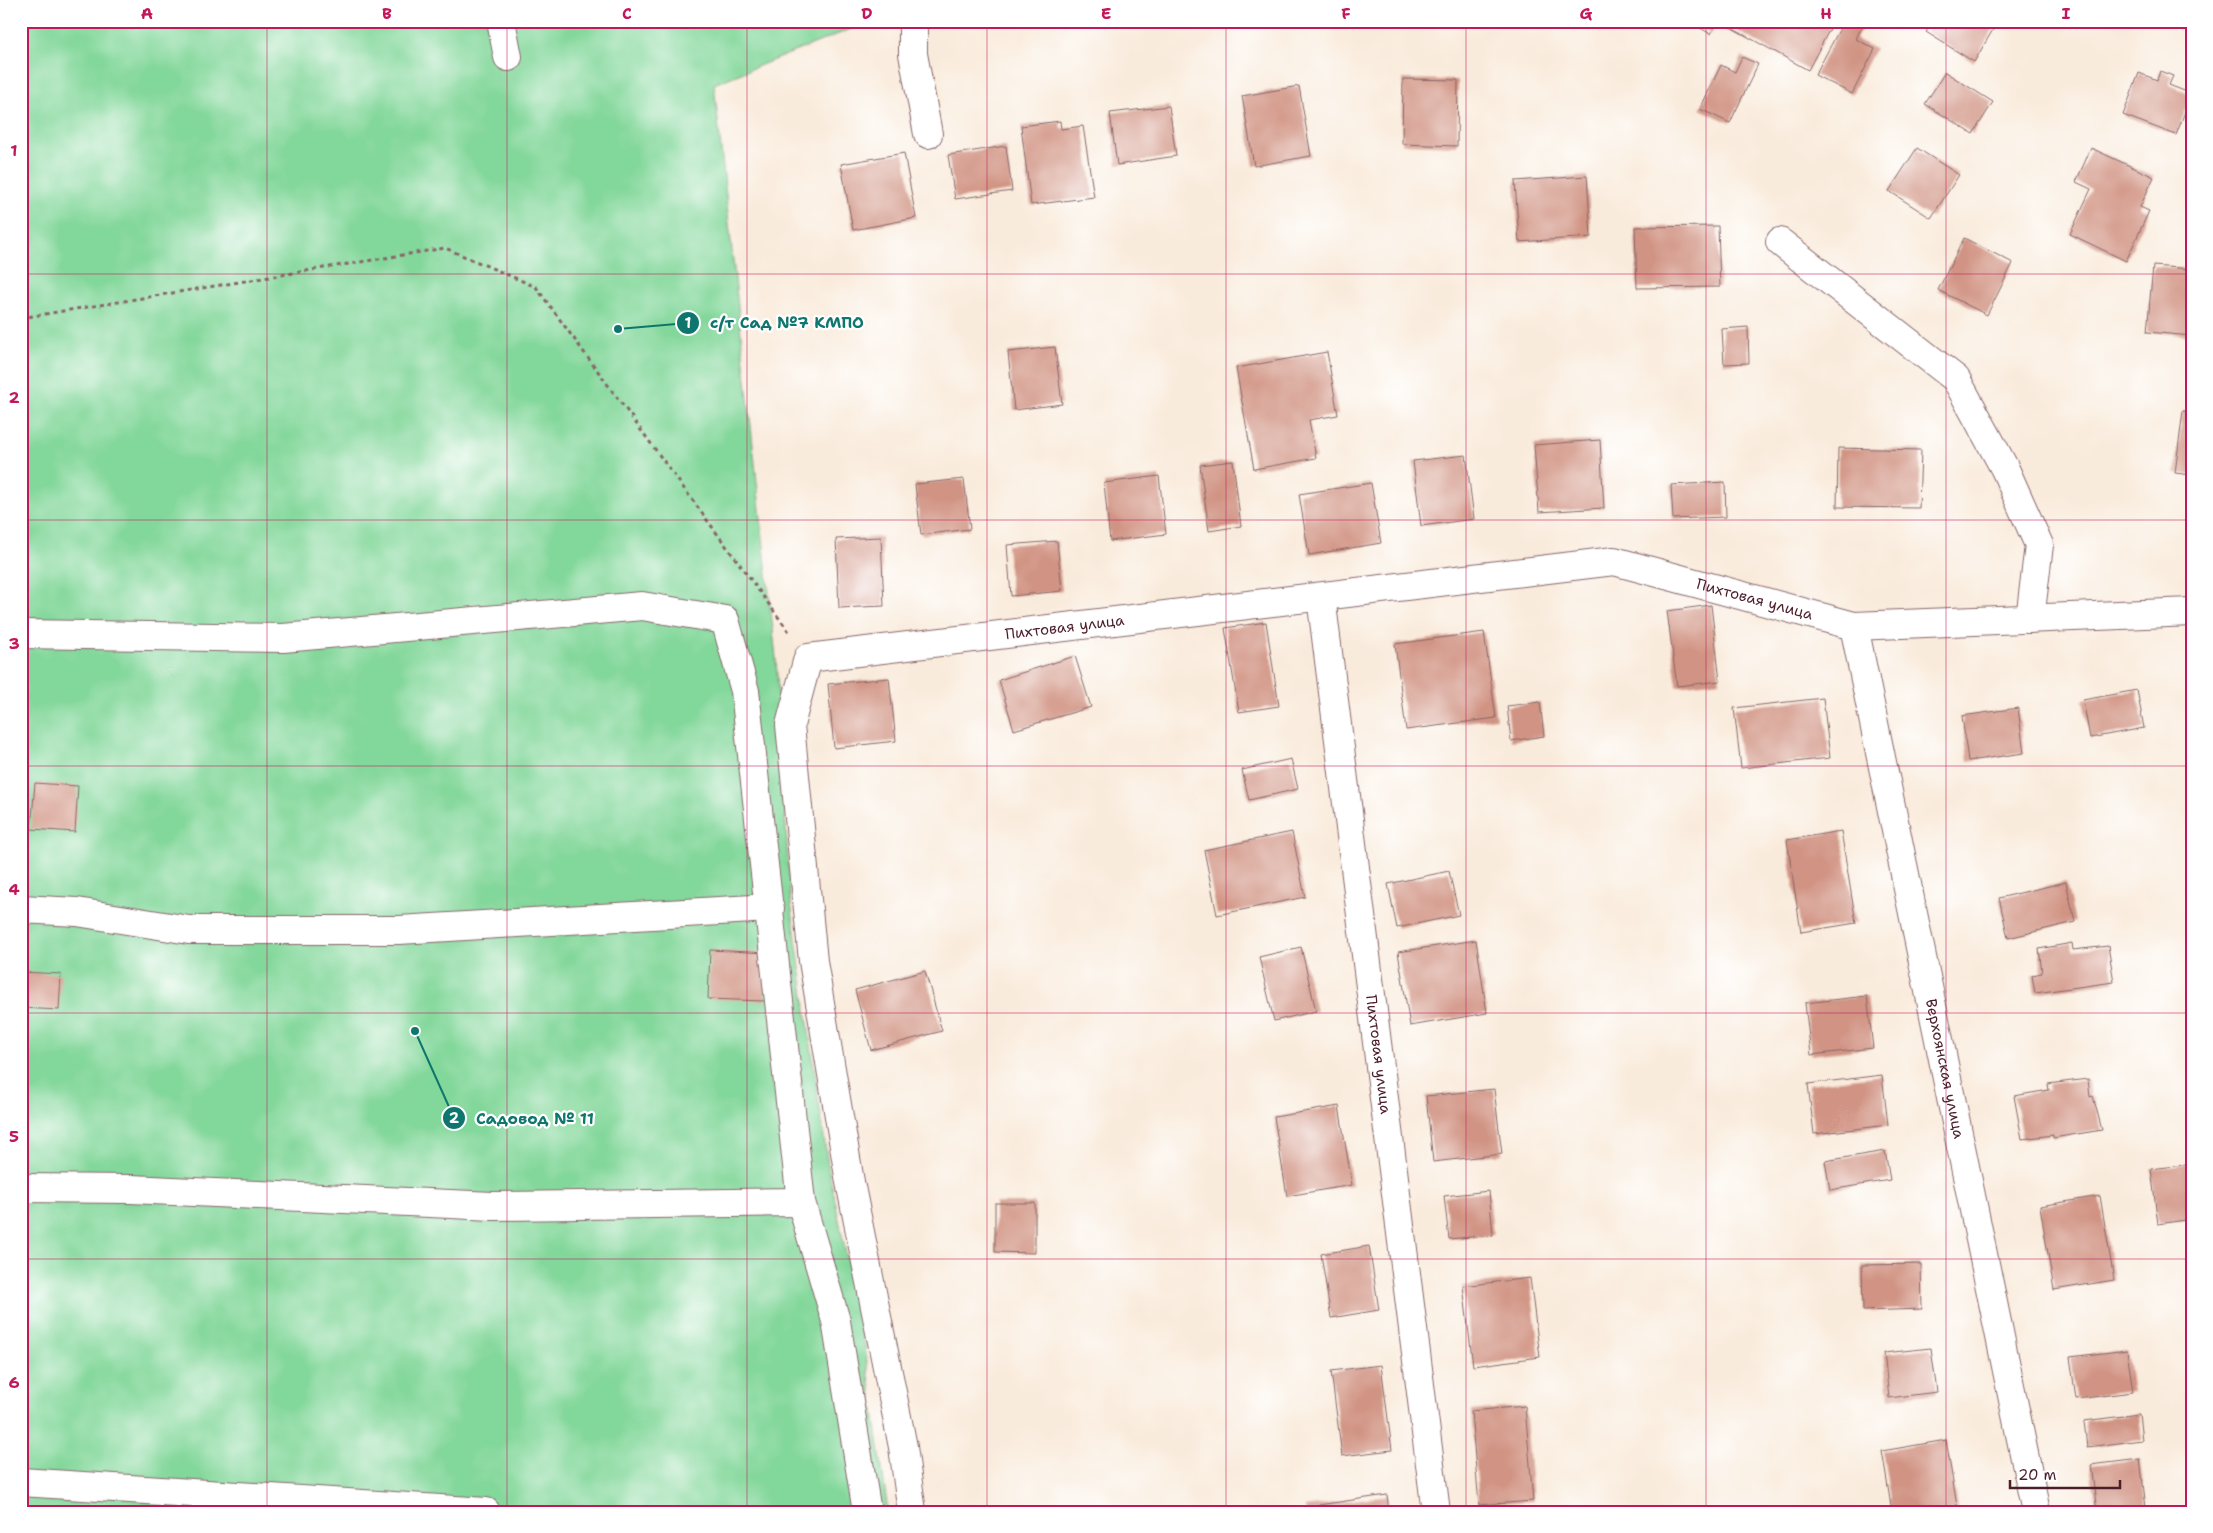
<svg xmlns="http://www.w3.org/2000/svg" width="2213" height="1533" font-family="'Shantell Sans',sans-serif">
<style>
.green{fill:#82d79a;stroke:#667b62}
.building{fill:#d19484}
.lines{fill:none;stroke-linecap:round;stroke-linejoin:round}
.minor-casing{stroke:#876669;stroke-width:30}
.path{stroke:#876669;stroke-width:3;stroke-dasharray:4 4;stroke-linecap:butt}
.minor{stroke:#fff;stroke-width:28}
.grid{fill:none;stroke:#c2185b;stroke-width:1;stroke-opacity:0.55}
.labels{text-anchor:middle;dominant-baseline:central;stroke-width:4.5;stroke-linejoin:round;paint-order:stroke}
.street-label{font-size:15px;fill:#4a1f2b;stroke:#fff}
.leader{fill:none;stroke:#0f766e;stroke-width:2}
.callout-dot{fill:#0f766e;stroke:#fff;stroke-width:2}
.mark-label{font-size:15px;text-anchor:middle;font-weight:bold;fill:#fff}
.callout-label{font-size:16px;text-anchor:middle;font-weight:bold;fill:#0f766e;stroke:#fff;stroke-width:4.5;stroke-linejoin:round;paint-order:stroke}
.neatline{fill:none;stroke:#c2185b;stroke-width:2}
.grid-label{font-size:16px;text-anchor:middle;font-weight:bold;fill:#c2185b}
</style>
<rect width="100%" height="100%" fill="#fff"/>
<filter id="ink" filterUnits="userSpaceOnUse"><feTurbulence type="fractalNoise" baseFrequency=".02" numOctaves="2"/><feDisplacementMap in="SourceGraphic" scale="10" xChannelSelector="R" yChannelSelector="G"/><feConvolveMatrix kernelMatrix="1 2 1 2 8 2 1 2 1" color-interpolation-filters="sRGB"/></filter>
<filter id="wash" filterUnits="userSpaceOnUse"><feTurbulence type="fractalNoise" baseFrequency=".0096" numOctaves="4" result="noise"/><feDisplacementMap in="SourceGraphic" scale="20" xChannelSelector="R" yChannelSelector="G"/><feGaussianBlur stdDeviation="1.12" result="paint"/><feColorMatrix in="noise" values="0 0 0 0 0 0 0 0 0 0 0 0 0 0 0 0 0 1.4 0 .05"/><feComposite in="paint" operator="in"/></filter>
<g filter="url(#wash)">
<rect width="100%" height="100%" fill="#f9ebdb"/>
<polygon class="green" points="21,21 871,21 714,84 776,658 790,896 828,1166 865,1347 888,1512 21,1512"/>
<g id="blocks">
<g class="building">
<polygon points="1695,21 1718,21 1711,34 1693,24"/>
<polygon points="1719,21 1834,21 1808,70"/>
<polygon points="1844,21 1856,21 1863,25 1856,39 1875,49 1852,94 1815,75"/>
<polygon points="1933,21 1998,21 1974,62 1926,32"/>
<polygon points="1742,57 1758,64 1730,123 1700,109 1721,65 1735,72"/>
<polygon points="2160,71 2173,76 2169,85 2192,94 2176,135 2123,115 2139,73 2157,80"/>
<polygon points="1945,72 1993,102 1973,134 1925,104"/>
<polygon points="1403,79 1458,80 1457,146 1402,144"/>
<polygon points="1299,86 1311,156 1254,166 1242,96"/>
<polygon points="1169,106 1176,156 1117,165 1110,113"/>
<polygon points="1060,121 1061,129 1083,126 1094,197 1031,205 1021,126"/>
<polygon points="1006,146 1012,191 955,199 948,155"/>
<polygon points="1917,148 1959,175 1931,218 1889,191"/>
<polygon points="2091,148 2154,177 2140,207 2149,211 2126,261 2070,234 2091,189 2076,182"/>
<polygon points="904,153 916,218 853,230 841,164"/>
<polygon points="1587,176 1591,237 1519,242 1515,181"/>
<polygon points="1718,226 1720,287 1637,288 1635,227"/>
<polygon points="1964,238 2013,263 1987,315 1938,290"/>
<polygon points="2153,266 2192,269 2192,336 2147,332"/>
<polygon points="1748,327 1749,363 1724,364 1722,329"/>
<polygon points="1055,347 1062,404 1014,410 1008,352"/>
<polygon points="1327,352 1338,415 1309,420 1316,458 1254,469 1236,368"/>
<polygon points="2183,411 2192,412 2192,475 2175,473"/>
<polygon points="1600,440 1604,508 1539,512 1534,445"/>
<polygon points="1838,448 1921,450 1919,508 1837,507"/>
<polygon points="1466,455 1474,519 1421,526 1413,461"/>
<polygon points="1233,461 1241,526 1209,531 1200,465"/>
<polygon points="1159,476 1166,534 1110,541 1104,483"/>
<polygon points="964,479 970,529 921,535 915,484"/>
<polygon points="1725,482 1726,517 1673,519 1671,485"/>
<polygon points="1371,483 1381,543 1309,555 1299,494"/>
<polygon points="881,537 884,606 839,608 836,539"/>
<polygon points="1057,541 1062,591 1011,596 1007,545"/>
<polygon points="1711,605 1720,681 1677,686 1667,611"/>
<polygon points="1266,622 1279,706 1239,712 1225,628"/>
<polygon points="1484,632 1496,718 1406,730 1395,644"/>
<polygon points="1075,656 1091,707 1014,730 999,680"/>
<polygon points="889,678 896,741 834,748 828,684"/>
<polygon points="2137,690 2144,728 2090,738 2083,700"/>
<polygon points="1823,698 1830,758 1741,768 1734,708"/>
<polygon points="1540,702 1544,736 1511,741 1507,706"/>
<polygon points="2018,708 2024,753 1968,761 1962,716"/>
<polygon points="1291,759 1298,789 1249,800 1242,770"/>
<polygon points="35,783 78,786 75,832 31,829"/>
<polygon points="1841,831 1856,923 1801,932 1787,840"/>
<polygon points="1292,832 1305,897 1217,915 1204,850"/>
<polygon points="1449,871 1459,915 1397,928 1388,884"/>
<polygon points="2066,882 2075,922 2008,938 1999,898"/>
<polygon points="1476,940 1487,1013 1410,1026 1398,952"/>
<polygon points="2072,943 2073,950 2108,946 2114,982 2035,993 2032,975 2042,973 2039,949"/>
<polygon points="1301,947 1316,1011 1274,1021 1259,957"/>
<polygon points="710,950 767,953 765,1001 708,999"/>
<polygon points="925,971 942,1031 871,1050 855,990"/>
<polygon points="22,972 61,974 59,1010 21,1008"/>
<polygon points="1867,996 1873,1048 1811,1055 1805,1003"/>
<polygon points="1882,1075 1888,1125 1814,1134 1808,1084"/>
<polygon points="2088,1079 2090,1097 2093,1096 2102,1130 2053,1138 2053,1135 2022,1139 2014,1096 2049,1090 2048,1084"/>
<polygon points="1494,1089 1502,1154 1433,1162 1426,1096"/>
<polygon points="1339,1106 1352,1185 1287,1196 1274,1117"/>
<polygon points="1885,1151 1890,1180 1830,1190 1825,1161"/>
<polygon points="2192,1164 2192,1219 2158,1224 2151,1169"/>
<polygon points="1489,1191 1493,1235 1449,1239 1444,1196"/>
<polygon points="2100,1196 2114,1280 2054,1290 2040,1206"/>
<polygon points="995,1203 1035,1203 1035,1253 995,1252"/>
<polygon points="1369,1246 1379,1310 1331,1318 1321,1254"/>
<polygon points="1921,1264 1922,1309 1863,1311 1862,1265"/>
<polygon points="1530,1278 1540,1357 1473,1366 1463,1286"/>
<polygon points="1931,1348 1937,1392 1889,1398 1884,1353"/>
<polygon points="2127,1350 2133,1392 2076,1399 2070,1357"/>
<polygon points="1381,1365 1392,1450 1342,1456 1331,1371"/>
<polygon points="1525,1406 1533,1501 1479,1505 1471,1411"/>
<polygon points="2139,1414 2142,1440 2087,1447 2084,1421"/>
<polygon points="1946,1440 1958,1512 1892,1512 1882,1451"/>
<polygon points="2140,1459 2146,1508 2097,1512 2091,1465"/>
<polygon points="1387,1495 1389,1512 1306,1512 1305,1507"/>
</g>
</g>
</g>
<g filter="url(#ink)">
<use href="#blocks" fill-opacity="0" stroke="#876669" stroke-width="1"/>
<g class="lines">
<g class="minor-casing">
<g id="minor">
<polyline points="501,21 508,57"/>
<polyline points="913,21 913,54 928,134"/>
<polyline points="1780,242 1956,379 2005,469 2039,545 2030,619"/>
<path id="s1" d="M1321,597L1436,1512"/>
<path id="s2" d="M1854,626L2036,1512"/>
<polyline points="21,634 283,638 642,606 725,620 745,691 801,1202 836,1321 867,1512"/>
<polyline points="21,909 77,912 189,930 399,930 770,908"/>
<polyline points="21,1188 131,1189 493,1206 801,1202"/>
<polyline points="21,1482 486,1512"/>
<path id="s3" d="M912,1512L903,1447L850,1182L813,961L790,725L808,658L1614,561L1854,626L2192,612"/>
</g>
</g>
<polyline class="path" points="21,318 445,248 536,287 790,633"/>
<use href="#minor" class="minor"/>
</g>
</g>
<path class="grid" d="M267,21V1512M507,21V1512M747,21V1512M987,21V1512M1226,21V1512M1466,21V1512M1706,21V1512M1946,21V1512M21,274H2192M21,520H2192M21,766H2192M21,1013H2192M21,1259H2192"/>
<g class="labels">
<g class="street-label">
<text stroke="none"><textPath href="#s3" startOffset="1824">Пихтовая улица</textPath></text>
<text stroke="none"><textPath href="#s3" startOffset="1125">Пихтовая улица</textPath></text>
<text stroke="none"><textPath href="#s1" startOffset="461">Пихтовая улица</textPath></text>
<text stroke="none"><textPath href="#s2" startOffset="452">Верхоянская улица</textPath></text>
</g>
</g>
<path class="leader" d="M618 329L688 323M415 1031L454 1118"/>
<g class="callout-dot">
<circle cx="618" cy="329" r="5"/>
<circle cx="415" cy="1031" r="5"/>
<circle cx="688" cy="323" r="12"/>
<circle cx="454" cy="1118" r="12"/>
</g>
<g class="mark-label">
<text x="688" y="328">1</text>
<text x="454" y="1123">2</text>
</g>
<g class="callout-label">
<text x="787" y="328">с/т Сад №7 КМПО</text>
<text x="535" y="1124">Садовод № 11</text>
</g>
<rect width="2213" height="1533" fill="none" stroke="#fff" stroke-width="55"/>
<path d="M2010 1480v8h110v-8" fill="none" stroke="#4a1f2b" stroke-width="2.5"/>
<text x="2018" y="1480" font-size="15" fill="#4a1f2b" stroke="#ffffff" stroke-width="4" paint-order="stroke">20 m</text>
<rect x="28" y="28" width="2158" height="1478" class="neatline"/>
<g class="grid-label">
<text x="147" y="19">A</text>
<text x="387" y="19">B</text>
<text x="627" y="19">C</text>
<text x="867" y="19">D</text>
<text x="1106" y="19">E</text>
<text x="1346" y="19">F</text>
<text x="1586" y="19">G</text>
<text x="1826" y="19">H</text>
<text x="2066" y="19">I</text>
<text x="14" y="156">1</text>
<text x="14" y="403">2</text>
<text x="14" y="649">3</text>
<text x="14" y="895">4</text>
<text x="14" y="1142">5</text>
<text x="14" y="1388">6</text>
</g>
</svg>
